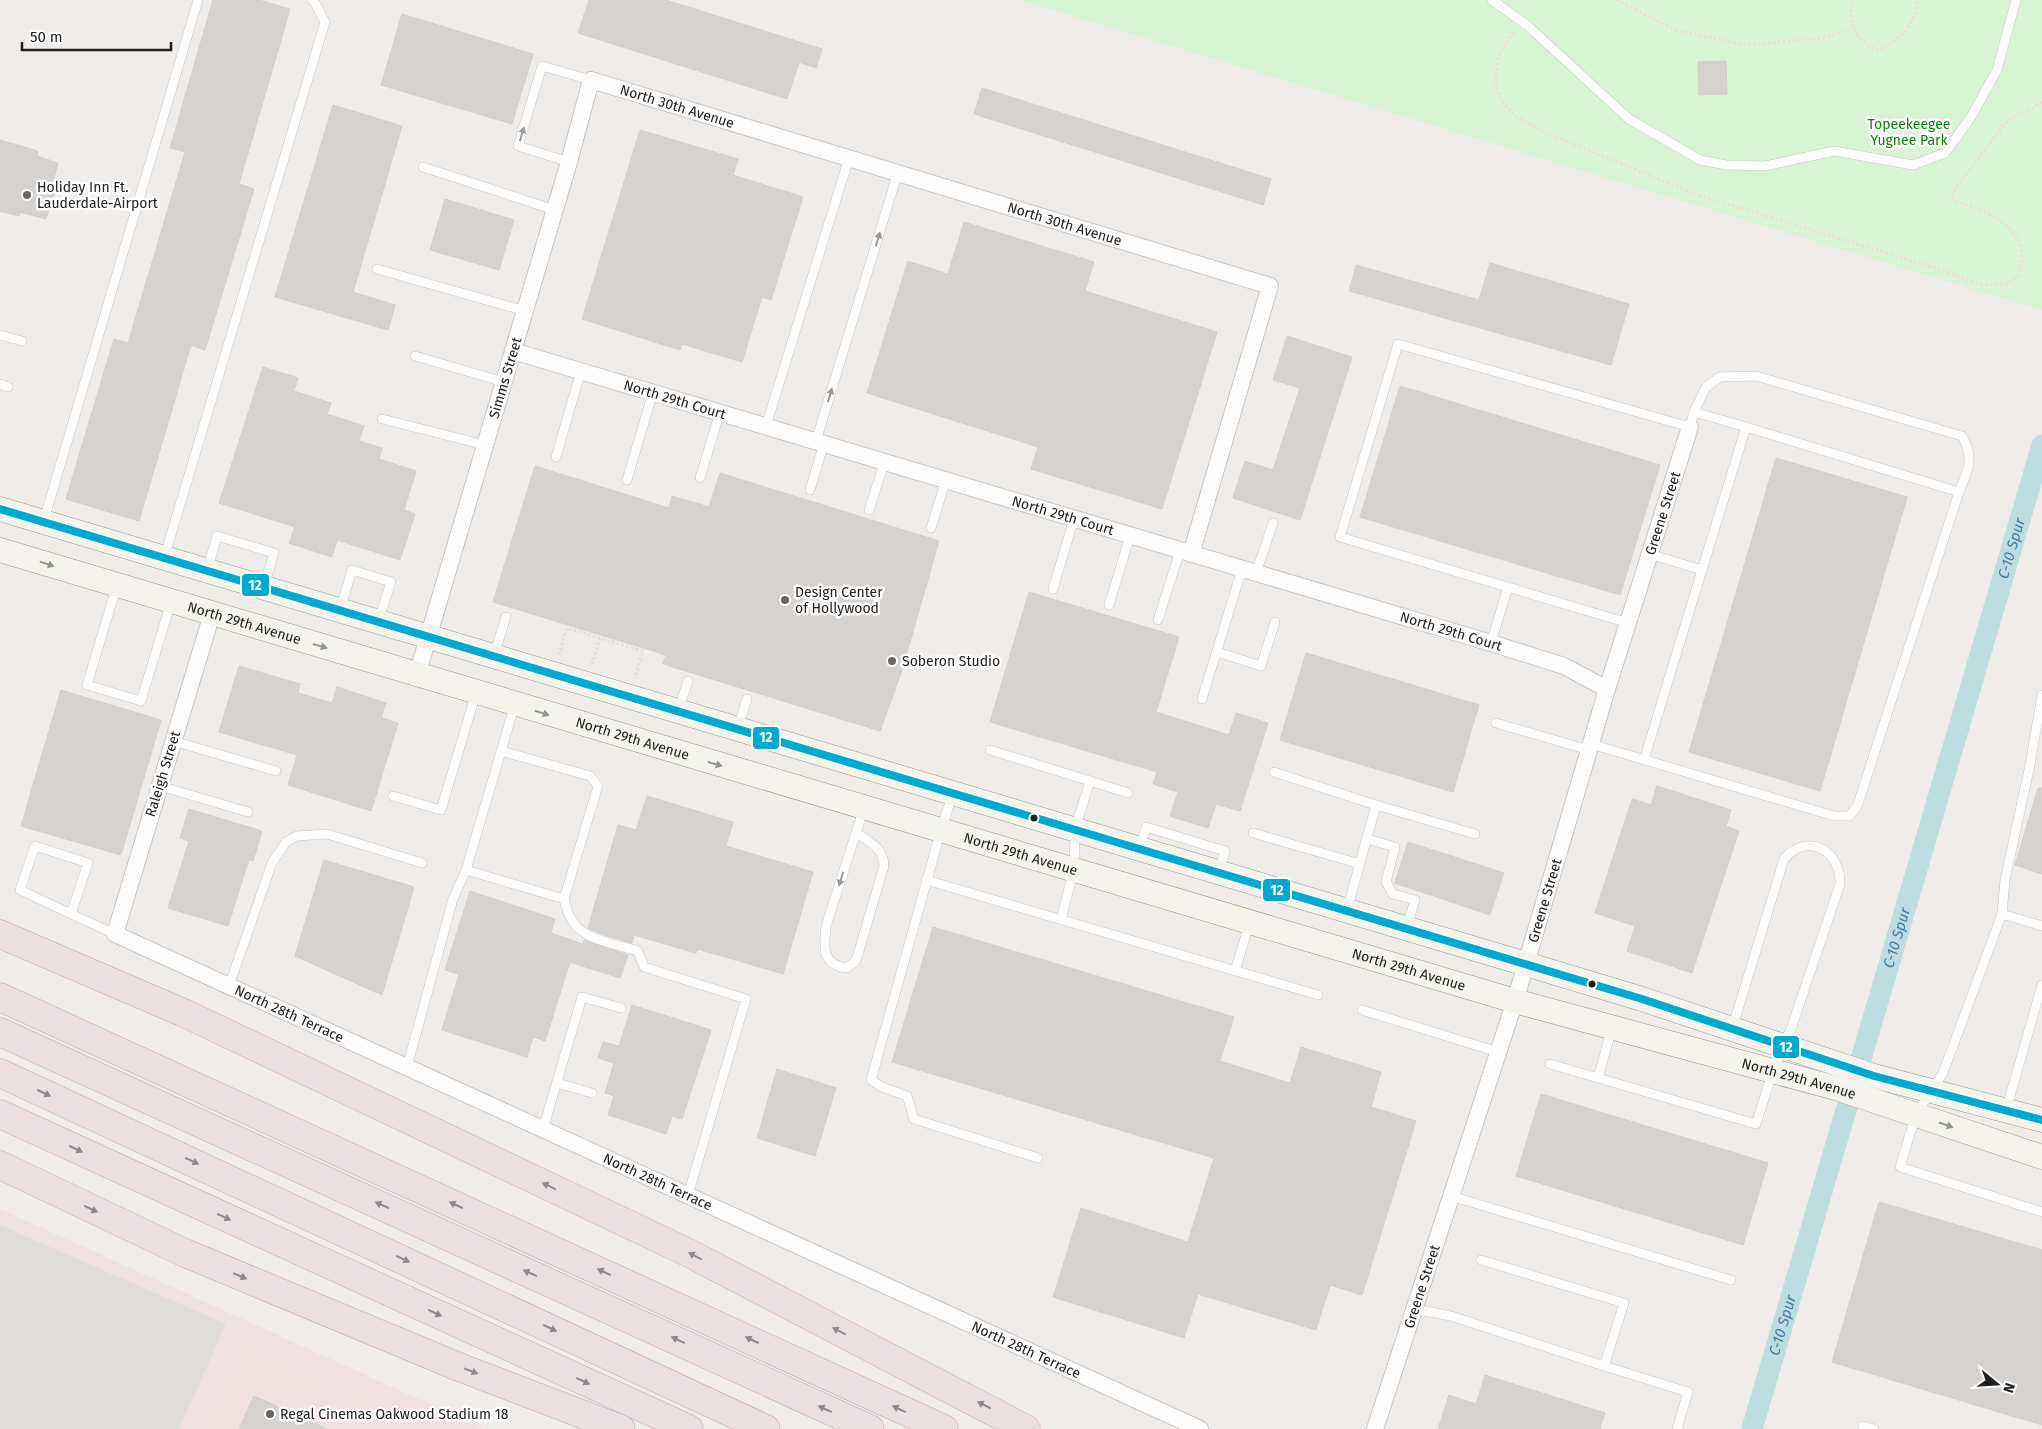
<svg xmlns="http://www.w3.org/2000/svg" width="2042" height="1429" font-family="'Fira Sans',sans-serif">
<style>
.commercial{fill:#f0e0e0}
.park{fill:#d8f4d5}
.parking{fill:#dfdddc}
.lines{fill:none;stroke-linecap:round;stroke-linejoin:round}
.canal{stroke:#bddde1;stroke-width:21}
.building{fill:#d6d2d0;stroke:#d2ceca}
.lane-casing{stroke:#c7c6c5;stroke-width:10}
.street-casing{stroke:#c7c6c5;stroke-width:18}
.secondary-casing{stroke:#999880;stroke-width:25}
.highway-casing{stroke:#c4a0ad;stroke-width:29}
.path{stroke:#ecdbda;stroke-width:3;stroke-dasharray:2.5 2.5;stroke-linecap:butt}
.lane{stroke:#fdfcfc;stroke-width:9}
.street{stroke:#fdfcfc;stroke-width:16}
.secondary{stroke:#f4f4ec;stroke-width:24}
.highway{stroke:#ebdfe2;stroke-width:28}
.bus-1-casing{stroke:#fff;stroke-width:11}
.bus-1{stroke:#00a9ce;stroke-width:8}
.oneway{fill:#9a9999}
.oneway2{fill:#959590}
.oneway3{fill:#90898b}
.poi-dot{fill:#686766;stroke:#fff;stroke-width:2}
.bus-dot{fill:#202020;stroke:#fff;stroke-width:2}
.labels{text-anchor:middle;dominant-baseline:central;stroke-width:5;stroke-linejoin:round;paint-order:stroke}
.street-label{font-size:14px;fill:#202020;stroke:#fff}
.park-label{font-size:14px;fill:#0c810c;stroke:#fff}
.poi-label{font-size:14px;fill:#202020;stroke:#fff;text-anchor:start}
.water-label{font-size:15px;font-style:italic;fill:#467aa1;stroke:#fff}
.line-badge{stroke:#fff;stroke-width:2}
.badge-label{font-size:14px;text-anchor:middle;font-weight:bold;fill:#fff}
</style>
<rect width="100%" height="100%" fill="#efece9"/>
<polygon class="commercial" points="0,1209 236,1316 484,1429 0,1429"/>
<polygon class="park" points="1020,0 2042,0 2042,310"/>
<polygon class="parking" points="0,1225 226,1324 179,1429 0,1429"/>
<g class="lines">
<path class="canal" id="s1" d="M1752,1429L2042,445"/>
</g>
<g class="building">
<polygon points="213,0 259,0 290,9 239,184 254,189 205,350 191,345 139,521 66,499 114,339 128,343 185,152 170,148"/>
<polygon points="589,0 666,0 822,49 816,68 799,62 787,99 578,33"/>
<polygon points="402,14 533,54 512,124 381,85"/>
<polygon points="1726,61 1727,94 1699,95 1698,62"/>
<polygon points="982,88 1271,179 1263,205 974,114"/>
<polygon points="333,105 402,126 353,292 395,305 388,330 275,297"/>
<polygon points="640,130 738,159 733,175 803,197 771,300 762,297 742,362 682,344 680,350 582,319"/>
<polygon points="0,140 38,151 37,156 58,163 54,178 59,179 46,219 20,212 19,216 0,211"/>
<polygon points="445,199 514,220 499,270 430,250"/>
<polygon points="964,222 1094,262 1085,291 1217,332 1162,509 1031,469 1038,447 867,393 908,261 948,274"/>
<polygon points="1490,263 1629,304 1611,365 1349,291 1356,265 1479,300"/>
<polygon points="1287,336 1352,357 1300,520 1233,498 1245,461 1273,470 1300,388 1273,380"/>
<polygon points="263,367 298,378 294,391 331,403 327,414 364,426 359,441 382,448 379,459 416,471 404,510 415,514 400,560 337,540 332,557 289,543 295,527 219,503"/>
<polygon points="1400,386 1660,465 1620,595 1360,517"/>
<polygon points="1776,458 1907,497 1820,791 1689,752"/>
<polygon points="535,466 669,508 672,496 709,507 720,473 939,541 901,673 880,731 663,664 666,655 493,602"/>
<polygon points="1029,592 1179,637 1156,712 1229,735 1236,713 1268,723 1240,811 1216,804 1208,828 1170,816 1178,792 1153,784 1157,772 990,722"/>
<polygon points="1306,653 1479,705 1453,792 1280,740"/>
<polygon points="239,666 300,684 298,693 332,703 337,687 386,703 381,718 398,723 371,811 288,785 297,755 219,732"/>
<polygon points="61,690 161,720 121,855 21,826"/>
<polygon points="1657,786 1731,810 1726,826 1739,831 1692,973 1627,951 1635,926 1595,913 1632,799 1651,805"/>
<polygon points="2038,788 2042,788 2042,874 2015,865"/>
<polygon points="647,796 733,822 726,846 813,872 783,974 698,949 696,953 634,935 632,943 604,935 588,928 618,825 636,830"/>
<polygon points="189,809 262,831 253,861 249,859 228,926 168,908 189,841 180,838"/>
<polygon points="1408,842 1504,873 1490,915 1395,883"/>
<polygon points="324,860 414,887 382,995 295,956"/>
<polygon points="470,891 555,919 551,933 583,944 584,940 628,955 620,978 570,962 545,1041 533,1037 527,1057 442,1030 459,974 445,970"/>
<polygon points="933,927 1234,1017 1220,1061 1290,1083 1301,1047 1381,1072 1371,1107 1416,1121 1362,1295 1330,1285 1316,1330 1198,1294 1184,1338 1053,1297 1081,1208 1188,1242 1214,1158 892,1062"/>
<polygon points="632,1005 711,1030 682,1119 672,1116 666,1134 608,1115 614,1096 605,1093 614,1063 598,1058 603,1042 619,1046"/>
<polygon points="777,1069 836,1088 815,1156 757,1138"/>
<polygon points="1541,1094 1768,1163 1743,1245 1516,1176"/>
<polygon points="1879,1202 2042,1250 2042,1425 1832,1362"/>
<polygon points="1485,1375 1605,1413 1600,1429 1438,1429 1449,1395 1476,1404"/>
<polygon points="254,1396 327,1429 239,1429"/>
</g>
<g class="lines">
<g class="lane-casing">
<g id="lane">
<polyline points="1492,0 1528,26 1629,119 1700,160 1727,165 1765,166 1834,151 1913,165 1945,153 1971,117 1997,70 2016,0"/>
<polyline points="569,162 518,146 542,66 591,80"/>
<polyline points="423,167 555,210"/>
<polyline points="377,269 525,311"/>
<polyline points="0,335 22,341"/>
<polyline points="415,356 504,382"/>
<polyline points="0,384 8,387"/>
<path d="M1694,412L1706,387L1720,377L1756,376L1962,436C1975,458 1968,470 1959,492"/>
<polyline points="382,419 485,445"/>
<polyline points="766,426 849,158"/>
<polyline points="816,441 898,172"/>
<polyline points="556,457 581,371"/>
<polyline points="700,478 720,412"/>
<polyline points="627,480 653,392"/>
<polyline points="810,490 824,443"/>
<polyline points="869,510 885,461"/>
<polyline points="44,520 198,0"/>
<polyline points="931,528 946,480"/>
<polyline points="164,558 325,22 314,1 312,0"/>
<polyline points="207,571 217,536 274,553 264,586"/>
<polyline points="1256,573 1273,523"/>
<polyline points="117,585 87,685 141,701 171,602"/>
<polyline points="1053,589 1074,519"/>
<polyline points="1109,605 1130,536"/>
<polyline points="340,610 352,570 391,582 378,622"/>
<polyline points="1158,620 1180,551"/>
<polyline points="1628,623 1340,537 1398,344 1690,427 1694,412 1746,427"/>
<polyline points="1491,643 1508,587"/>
<polyline points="1217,652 1261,666 1275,622"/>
<polyline points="494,655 506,617"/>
<polyline points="1202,699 1242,569"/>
<polyline points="678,711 688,681"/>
<polyline points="1496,723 1589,750"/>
<polyline points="738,727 747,699"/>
<polyline points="173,741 276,771"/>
<polyline points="1591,744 1834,816 1849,816 1857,807 1959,492 1746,427 1702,570 1649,554"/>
<polyline points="990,750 1090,781 1075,829 1074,870 1061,919"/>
<polyline points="501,751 590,776 598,786 564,899"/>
<polyline points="1644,760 1702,570"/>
<polyline points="1274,772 1376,805 1347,910"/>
<polyline points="1090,781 1128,793"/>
<polyline points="160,786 248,812"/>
<polyline points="953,793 941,830 871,1080 882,1087 907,1096 914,1119 1038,1158"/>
<polyline points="393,796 441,810 476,693"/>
<polyline points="1376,805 1475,834"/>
<path d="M856,832C869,842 884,848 884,866L856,961L846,968C821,964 824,947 826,926L864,808"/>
<polyline points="1253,833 1360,864"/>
<polyline points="1367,839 1395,847 1386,882 1393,894 1415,900 1407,926"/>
<polyline points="1140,848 1146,827 1225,851 1219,872"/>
<path d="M466,870L564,899C566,906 568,916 573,922C586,941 616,944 638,951L644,967L746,999L688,1195"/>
<polyline points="926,880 1318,995"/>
<polyline points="71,914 20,890 35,846 88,863 71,914 115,934"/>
<polyline points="2002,914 2005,880 2030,765 2042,695"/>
<polyline points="2042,926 2002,914 1943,1073 1916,1114 1900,1167 2042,1212"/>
<polyline points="1235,971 1250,922"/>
<polyline points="229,986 272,863 286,842 297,836 327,834 422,863"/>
<polyline points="1362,1010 1498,1052"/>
<path d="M1612,1028L1598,1078L1756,1124L1773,1071L1792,1026L1840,884C1841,851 1808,831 1784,859L1732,1029"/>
<polyline points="1550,1064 1598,1078"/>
<polyline points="407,1067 453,899 466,870 515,704"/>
<polyline points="557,1083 592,1093"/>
<polyline points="2006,1110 2042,985"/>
<polyline points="543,1129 582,997 621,1008"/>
<polyline points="1451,1196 1731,1280"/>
<polyline points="1481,1260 1624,1303 1604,1366 1688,1392 1677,1429"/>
<polyline points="1414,1309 1451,1316 1604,1366"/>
<polyline points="1863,1426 1874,1429"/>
</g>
</g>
<g class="street-casing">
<g id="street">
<path id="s2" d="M513,351L1491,643L1564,666L1607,689"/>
<path id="s3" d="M212,614L115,934L1200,1429"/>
<path id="s4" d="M417,675L569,162L591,80L1270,286L1191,554"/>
<path id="s5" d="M1375,1429L1515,1001L1607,689L1690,427"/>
</g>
</g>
<g class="secondary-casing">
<g id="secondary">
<polyline points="0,509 1526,964 1642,999 1874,1076 2042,1120"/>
<path id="s6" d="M0,550L1515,1001L1839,1089L2042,1157"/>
</g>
</g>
<g class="highway-casing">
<g id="highway">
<polyline points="0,934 184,1013 691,1254 1026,1429"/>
<polyline points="0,997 944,1429"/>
<polyline points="0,1032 870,1429"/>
<polyline points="0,1073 766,1429"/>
<polyline points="0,1114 689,1429"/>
<polyline points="0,1165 185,1253 459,1367 621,1429"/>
</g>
</g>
<g class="path">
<polyline points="1617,0 1675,30 1746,45 1823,38 1852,29"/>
<path d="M1852,0C1847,23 1856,42 1878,50C1902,40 1914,26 1918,0"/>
<path d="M1513,32L1498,57L1496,88L1503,103L1515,116L1549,134L1695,194L1938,269L1984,285L2006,284L2018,276C2033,239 2004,219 1973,207C1965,204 1958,204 1952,198L1955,189L2004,125C2017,112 2029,115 2042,101"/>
<polyline points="559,655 567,628 643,651 635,678"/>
<polyline points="592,664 600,638"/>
</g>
<use href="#lane" class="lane"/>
<use href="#street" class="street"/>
<use href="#secondary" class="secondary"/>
<use href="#highway" class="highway"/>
<g class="bus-1-casing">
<polyline id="bus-1" points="0,509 1642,999 1874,1076 2042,1120"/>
</g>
<use href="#bus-1" class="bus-1"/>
</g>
<defs><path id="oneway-solid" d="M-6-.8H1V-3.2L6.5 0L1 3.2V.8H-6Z" transform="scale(1.25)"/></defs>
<g class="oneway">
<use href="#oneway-solid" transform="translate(522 134) rotate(-73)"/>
<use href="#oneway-solid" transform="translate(878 239) rotate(-73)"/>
<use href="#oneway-solid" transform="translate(830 395) rotate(-73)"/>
<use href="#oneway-solid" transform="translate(841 879) rotate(107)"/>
</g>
<g class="oneway2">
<use href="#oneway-solid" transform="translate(47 564) rotate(17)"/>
<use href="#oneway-solid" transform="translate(320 646) rotate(16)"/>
<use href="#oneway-solid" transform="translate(542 713) rotate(17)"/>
<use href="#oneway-solid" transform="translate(715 764) rotate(16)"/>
<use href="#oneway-solid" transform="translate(1946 1125) rotate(19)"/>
</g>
<g class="oneway3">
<use href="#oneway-solid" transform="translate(44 1093) rotate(25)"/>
<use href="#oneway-solid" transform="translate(76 1149) rotate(25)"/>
<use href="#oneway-solid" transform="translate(192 1161) rotate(25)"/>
<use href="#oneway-solid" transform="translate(549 1186) rotate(-154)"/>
<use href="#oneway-solid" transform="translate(382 1205) rotate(-156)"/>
<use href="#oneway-solid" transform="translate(456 1205) rotate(-155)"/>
<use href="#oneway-solid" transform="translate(91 1209) rotate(25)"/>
<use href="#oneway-solid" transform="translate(224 1217) rotate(25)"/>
<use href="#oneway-solid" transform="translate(695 1256) rotate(-153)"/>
<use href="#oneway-solid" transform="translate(403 1259) rotate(25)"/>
<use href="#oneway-solid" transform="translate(604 1272) rotate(-155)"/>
<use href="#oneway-solid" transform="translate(530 1273) rotate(-156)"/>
<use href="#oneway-solid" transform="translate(240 1276) rotate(23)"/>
<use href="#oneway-solid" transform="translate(435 1313) rotate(25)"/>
<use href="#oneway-solid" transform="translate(550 1328) rotate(25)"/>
<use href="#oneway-solid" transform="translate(839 1331) rotate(-153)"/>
<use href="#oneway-solid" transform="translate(678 1340) rotate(-155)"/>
<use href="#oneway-solid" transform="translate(752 1340) rotate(-155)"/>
<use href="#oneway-solid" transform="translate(471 1371) rotate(21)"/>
<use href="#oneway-solid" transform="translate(583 1381) rotate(25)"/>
<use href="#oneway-solid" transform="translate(984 1405) rotate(-153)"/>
<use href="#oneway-solid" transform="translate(825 1409) rotate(-155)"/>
<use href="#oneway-solid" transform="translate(899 1409) rotate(-155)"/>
</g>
<g class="poi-dot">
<circle cx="27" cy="195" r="5"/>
<circle cx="785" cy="600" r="5"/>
<circle cx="892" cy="661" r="5"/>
<circle cx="270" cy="1414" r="5"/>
</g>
<g class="bus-dot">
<circle cx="1034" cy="818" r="4.5"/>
<circle cx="1592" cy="984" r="4.5"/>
</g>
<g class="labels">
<g class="street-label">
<text stroke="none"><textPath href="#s4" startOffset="710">North 30th Avenue</textPath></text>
<text stroke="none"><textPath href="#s4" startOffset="1115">North 30th Avenue</textPath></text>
<text stroke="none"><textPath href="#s4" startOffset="310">Simms Street</textPath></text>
<text stroke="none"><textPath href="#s2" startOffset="169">North 29th Court</textPath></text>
<text stroke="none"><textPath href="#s5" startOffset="960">Greene Street</textPath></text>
<text stroke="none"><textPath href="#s2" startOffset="574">North 29th Court</textPath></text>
<text stroke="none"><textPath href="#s6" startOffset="255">North 29th Avenue</textPath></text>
<text stroke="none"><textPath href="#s2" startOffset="979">North 29th Court</textPath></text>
<text stroke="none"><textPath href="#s6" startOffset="660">North 29th Avenue</textPath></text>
<text transform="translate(163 774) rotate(-73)">Raleigh Street</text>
<text stroke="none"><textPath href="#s6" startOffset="1065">North 29th Avenue</textPath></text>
<text stroke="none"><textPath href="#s5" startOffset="555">Greene Street</textPath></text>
<text stroke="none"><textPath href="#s6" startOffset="1470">North 29th Avenue</textPath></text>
<text stroke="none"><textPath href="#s3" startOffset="526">North 28th Terrace</textPath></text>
<text stroke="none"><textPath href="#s6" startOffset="1875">North 29th Avenue</textPath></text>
<text stroke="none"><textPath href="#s3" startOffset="931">North 28th Terrace</textPath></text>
<text stroke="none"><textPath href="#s5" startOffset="150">Greene Street</textPath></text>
<text stroke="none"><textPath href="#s3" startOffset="1336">North 28th Terrace</textPath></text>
</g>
<g class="park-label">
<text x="1909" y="124">Topeekeegee<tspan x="1909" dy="16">Yugnee Park</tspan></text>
</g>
<g class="poi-label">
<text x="37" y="187">Holiday Inn Ft.<tspan x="37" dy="16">Lauderdale-Airport</tspan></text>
<text x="795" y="592">Design Center<tspan x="795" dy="16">of Hollywood</tspan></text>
<text x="902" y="661">Soberon Studio</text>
<text x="280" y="1414">Regal Cinemas Oakwood Stadium 18</text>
</g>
<g class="water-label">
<text stroke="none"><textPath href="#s1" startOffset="918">C-10 Spur</textPath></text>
<text stroke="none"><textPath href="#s1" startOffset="512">C-10 Spur</textPath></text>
<text stroke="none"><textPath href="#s1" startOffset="108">C-10 Spur</textPath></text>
</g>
</g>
<g class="line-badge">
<rect x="241" y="573" width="29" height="24" rx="5" fill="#00a9ce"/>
<rect x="752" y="726" width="28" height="24" rx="5" fill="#00a9ce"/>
<rect x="1262" y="878" width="29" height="24" rx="5" fill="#00a9ce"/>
<rect x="1772" y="1035" width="28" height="24" rx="5" fill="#00a9ce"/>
</g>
<g class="badge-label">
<text x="255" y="590">12</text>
<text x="766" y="742">12</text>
<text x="1277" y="895">12</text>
<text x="1786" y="1052">12</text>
</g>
<g transform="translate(1997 1384) rotate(108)" stroke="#ffffff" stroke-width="4" paint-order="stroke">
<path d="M0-4L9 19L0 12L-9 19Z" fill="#202020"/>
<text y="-8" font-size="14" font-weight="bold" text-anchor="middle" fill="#202020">N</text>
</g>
<path d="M22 42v8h149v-8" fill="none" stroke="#202020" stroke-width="2.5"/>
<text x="30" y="42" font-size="15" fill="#202020" stroke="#ffffff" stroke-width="4" paint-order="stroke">50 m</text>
</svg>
